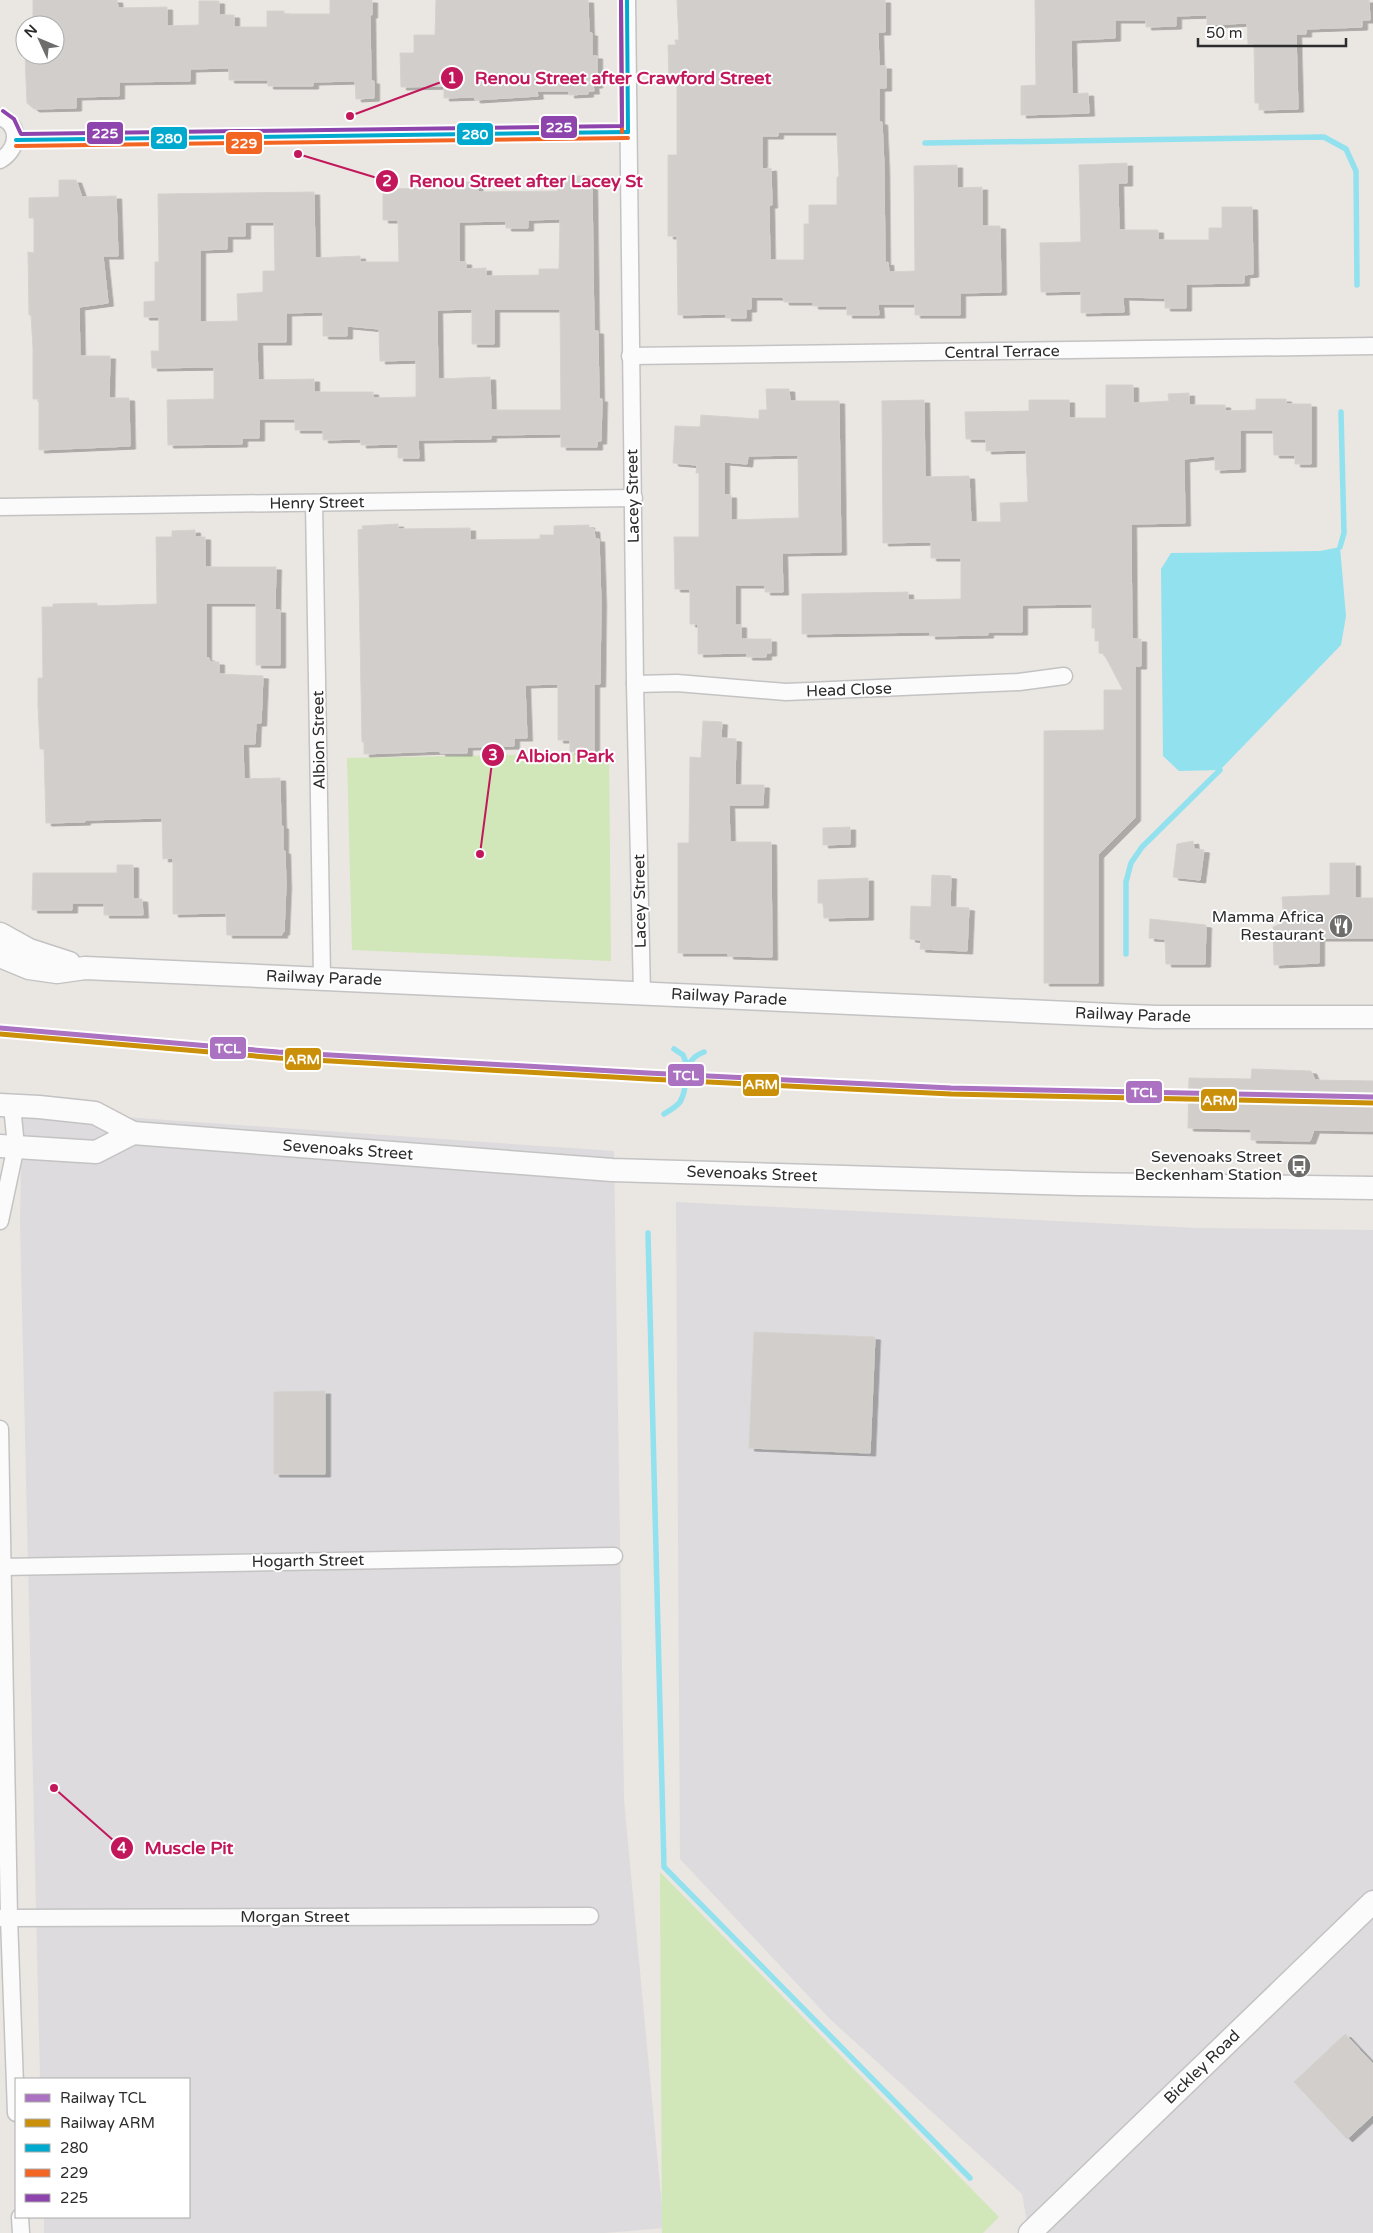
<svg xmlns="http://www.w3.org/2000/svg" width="1373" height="2233" font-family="'Varela Round',sans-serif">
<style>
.industrial{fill:#dddbdd}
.green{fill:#d1e6b9}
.water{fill:#92e1ef}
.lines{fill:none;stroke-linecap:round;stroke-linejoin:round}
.stream{stroke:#92e1ef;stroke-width:5.5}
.building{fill:#d1cecb;stroke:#d5d2ce;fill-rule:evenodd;filter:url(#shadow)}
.street-casing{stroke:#c4c3c3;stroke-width:19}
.secondary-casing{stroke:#c4c3c3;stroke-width:25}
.street{stroke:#fcfbfb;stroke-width:16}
.secondary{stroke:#fcfbfb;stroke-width:22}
.bus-1-casing{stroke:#fff;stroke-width:8}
.bus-2-casing{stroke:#fff;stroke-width:8}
.bus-3-casing{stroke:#fff;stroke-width:8}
.bus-1{stroke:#00a9ce;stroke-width:4}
.bus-2{stroke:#f26522;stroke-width:4}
.bus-3{stroke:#8e44ad;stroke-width:4}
.rail-1-casing{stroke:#fff;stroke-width:9}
.rail-2-casing{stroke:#fff;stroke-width:9}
.rail-1{stroke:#ab72c2;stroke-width:5}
.rail-2{stroke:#ca9009;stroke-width:5}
.labels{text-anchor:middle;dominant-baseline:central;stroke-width:4;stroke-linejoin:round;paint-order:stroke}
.street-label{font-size:16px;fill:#2c2c2c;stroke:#fff}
.poi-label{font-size:16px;fill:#2c2c2c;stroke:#fff;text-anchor:end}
.leader{fill:none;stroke:#c2185b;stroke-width:2}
.callout-dot{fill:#c2185b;stroke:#fff;stroke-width:2}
.mark-label{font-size:15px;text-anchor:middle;font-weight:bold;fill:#fff}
.callout-label{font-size:18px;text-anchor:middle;font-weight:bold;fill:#c2185b;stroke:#fff;stroke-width:4;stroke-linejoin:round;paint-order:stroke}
.line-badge{stroke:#fff;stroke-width:2}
.badge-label{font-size:14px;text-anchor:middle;font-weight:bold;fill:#fff}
</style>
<defs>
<filter id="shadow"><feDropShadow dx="5.5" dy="3" stdDeviation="0" flood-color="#0004"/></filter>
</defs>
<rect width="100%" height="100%" fill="#eae6e2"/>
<g class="industrial">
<polygon points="22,1110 614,1151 624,1800 664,2228 605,2233 44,2233 44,2217 189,2217 189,2079 40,2079 20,1221"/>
<polygon points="676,1202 1197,1228 1373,1230 1373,2233 1029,2233 1022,2194 830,2019 680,1859"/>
</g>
<g class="green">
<polygon points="609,753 611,961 352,950 347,758"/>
<polygon points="660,1872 999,2217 983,2233 662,2233"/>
</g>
<polygon class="water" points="1340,547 1346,616 1341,645 1220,770 1179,771 1163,756 1161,569 1171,553 1320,551"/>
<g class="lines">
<g class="stream">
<polyline points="925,143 1324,137 1346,149 1356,171 1357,285"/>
<polyline points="1340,547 1344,533 1341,412"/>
<polyline points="1126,954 1126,882 1131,863 1142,847 1220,770"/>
<polyline points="674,1049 683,1055 687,1065"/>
<path d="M664,1114C669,1111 676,1107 680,1102C692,1082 678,1062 704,1052"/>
<polyline points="648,1233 664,1867 970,2178"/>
</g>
</g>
<g class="building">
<polygon points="33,0 117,0 118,8 167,7 167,26 199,25 199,1 219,1 219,15 234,15 234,27 267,27 267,11 284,11 284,14 330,14 330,0 372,0 372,15 370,15 371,81 374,81 374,98 356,99 355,81 313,82 313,86 268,86 268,80 229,80 229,68 190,69 190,81 119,82 119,96 76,97 76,108 34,109 27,103 25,55 55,55 55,25 33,25"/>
<polygon points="436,0 588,0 589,33 592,33 592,56 597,56 597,85 593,85 594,91 588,91 588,94 569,95 569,91 537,91 538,96 475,100 474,97 444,98 444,86 401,87 400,53 414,53 414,35 435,35"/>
<path d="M677,0H885V32H878L879,66H886V88H879V122H882L884,166L885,263L888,262L889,272L915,271L914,166L957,165V188L982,187V226H1000L1001,292L960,293V315H915V304H878L879,315H847V306H813V302H784L783,297H751V309H746V318H726V314L678,315L677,236H668V155H677V81H669L668,45H676L675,40H679ZM778,132H837L839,177H837V205H809V224H804V260H770L769,205H772L771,168L762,169V136H778Z"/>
<polygon points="1035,0 1369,0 1370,20 1362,20 1362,27 1306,29 1306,34 1296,34 1298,109 1259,110 1259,103 1255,103 1254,44 1248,44 1247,23 1207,25 1207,15 1176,16 1176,26 1146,27 1146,20 1115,20 1115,38 1071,40 1072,94 1088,93 1089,113 1021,115 1021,86 1036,85"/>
<polygon points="1127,163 1127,183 1118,183 1119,230 1158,230 1158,240 1209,240 1209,228 1222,228 1222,207 1252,207 1253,274 1244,275 1244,283 1186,284 1186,308 1165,308 1165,298 1123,297 1124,312 1081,313 1081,291 1041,292 1040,243 1081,242 1079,165"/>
<path d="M568,176H589V184H592L594,331H598L599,399H602L601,441H597V447H561V434L491,435V439L418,440L419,458H398V444L361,445V439L323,440V430H295V419H259V438H242V444L168,445L167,400L214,399V367L152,368L151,351H159V317H144V302L155,301V262H159L158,194L314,192L315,258L360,256V262H399L398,220H383V189L440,188V183L477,182L478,192L558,191V183H568ZM560,219L559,269H539V275L486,276V268L466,269V262H459V222L506,221V228H528V220ZM245,222H274L275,271H263V292L237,294L238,321L200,322V250L227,249V236H245ZM472,309V344H494V309H560L561,410H491L490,377L438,379L437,310ZM323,312V336H347V326L379,329L380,361L416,360V397L373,398V392H314V379L258,380L257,342H286V313Z"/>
<polygon points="59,180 76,180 82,197 116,196 118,256 103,256 108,303 79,307 80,356 110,356 109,398 129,398 130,446 39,450 39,399 33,399 33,348 31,315 29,315 28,252 34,253 34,218 29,218 29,198 59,197"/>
<polygon points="1106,385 1133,385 1133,403 1169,401 1168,394 1189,393 1189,405 1225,405 1225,411 1256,410 1256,399 1286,399 1286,404 1311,404 1311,464 1295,464 1295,455 1274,455 1273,430 1240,430 1240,469 1215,470 1215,456 1184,459 1185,523 1131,524 1132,639 1141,639 1141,666 1135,666 1135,818 1098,855 1098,983 1044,983 1044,731 1104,730 1104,690 1123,690 1104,654 1099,653 1099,641 1095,641 1095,628 1092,628 1092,604 1022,605 1022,632 988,632 988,635 930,636 930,632 802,634 802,594 908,592 908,600 961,599 961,558 931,558 931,542 883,543 882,401 924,400 925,477 969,476 971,522 1001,522 1000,503 1028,502 1026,450 986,451 986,439 966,439 965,412 1029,411 1029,400 1069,400 1069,418 1106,418"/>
<path d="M766,389H789L790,401H839L841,552L782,553L783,592H765V585H735V625H741V639H771V653H766V657H747V653L698,654V624H690V589H675L674,537H699V473H696L697,465L673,463L675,426L700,427L701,415L759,419V410H767ZM798,455L799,518L731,520V495H724V462L747,464L748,456Z"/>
<polygon points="398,524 398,529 470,528 470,540 540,539 540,535 554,535 554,526 589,525 589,529 594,529 595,539 599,539 601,603 600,684 594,684 594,751 570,752 570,740 558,740 558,684 525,685 527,738 514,738 514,746 467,747 467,753 440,753 440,751 364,754 364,742 362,742 358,530 363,529 362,526"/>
<polygon points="195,530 195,537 205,537 205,567 276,567 275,610 280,610 280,665 256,665 256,603 206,603 206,658 209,658 210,662 219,662 219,674 263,676 261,723 256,723 255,744 243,744 244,779 280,778 281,826 283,826 283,851 285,851 286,885 284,932 282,932 282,935 227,935 226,913 173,914 173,858 163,859 162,818 85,820 85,822 46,823 44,749 40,749 38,705 38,678 43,678 42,607 53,607 53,604 97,603 97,606 157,604 156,537 172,537 172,531"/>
<polygon points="703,721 722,722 721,738 736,739 735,785 764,785 763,805 729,805 730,842 771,842 772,957 728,956 728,953 678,953 678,843 689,843 690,757 701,758"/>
<polygon points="850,827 850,844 823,845 823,828"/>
<polygon points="1193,841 1194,849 1204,850 1200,880 1173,877 1177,844"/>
<polygon points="1330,863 1355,863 1355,898 1373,898 1373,938 1319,938 1319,963 1274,965 1273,927 1284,922 1282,897 1330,895"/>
<polygon points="117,865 133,865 133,899 142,899 143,915 104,915 104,903 72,903 72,910 32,910 33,873 117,873"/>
<polygon points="932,875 951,876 950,907 969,908 967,951 920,949 921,940 910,939 911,906 931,907"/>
<polygon points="868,878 868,917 824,918 823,903 818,903 818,880"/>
<polygon points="1150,919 1206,925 1205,964 1166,964 1165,939 1149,938"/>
<polygon points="1252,1069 1311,1071 1315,1080 1373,1081 1373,1131 1314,1130 1310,1141 1251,1140 1251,1129 1188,1128 1189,1078 1251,1079"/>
<polygon points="754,1332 875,1337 870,1453 749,1448"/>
<polygon points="325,1391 325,1474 274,1474 274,1392"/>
<polygon points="1345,2034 1373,2064 1373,2115 1347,2139 1294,2082"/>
</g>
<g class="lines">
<g class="street-casing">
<g id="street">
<polyline points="627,0 635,684 642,993"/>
<path d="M0,117C22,125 18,150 0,160"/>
<polyline points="16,140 628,132"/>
<polyline points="630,356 1373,346"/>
<polyline points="314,503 322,977"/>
<polyline points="0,507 634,498"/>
<polyline points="635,684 677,683 786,692 1019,682 1064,676"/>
<polyline points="0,1221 16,1146 12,1106"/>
<polyline points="0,1429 9,1918 16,2113"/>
<polyline points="2,1567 614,1556"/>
<polyline points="0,1918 590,1916"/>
<polyline points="20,2217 21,2233"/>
</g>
</g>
<g class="secondary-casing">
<g id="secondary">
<polyline points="0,934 29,950 69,963"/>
<polyline points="0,956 29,968 57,972 85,968 1155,1017 1373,1017"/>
<polyline points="0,1105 39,1107 95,1113 133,1133 612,1170 1078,1184 1373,1188"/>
<polyline points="0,1146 96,1152 133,1133"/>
<polyline points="1030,2233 1373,1902"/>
</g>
</g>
<use href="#street" class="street"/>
<use href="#secondary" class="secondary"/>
<g class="bus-1-casing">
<g id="bus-1">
<polyline points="627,0 628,132"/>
<polyline points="16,140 628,132"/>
</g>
</g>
<g class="bus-2-casing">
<g id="bus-2">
<polyline points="621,0 622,132"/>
<polyline points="16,146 628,138"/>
</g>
</g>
<g class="bus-3-casing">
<polyline id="bus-3" points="3,111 14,119 21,134 622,126 621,0"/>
</g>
<use href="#bus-1" class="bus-1"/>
<use href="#bus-2" class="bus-2"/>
<use href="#bus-3" class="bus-3"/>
<g class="rail-1-casing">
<polyline id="rail-1" points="0,1028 278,1052 648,1073 951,1088 1373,1097"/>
</g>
<g class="rail-2-casing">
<polyline id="rail-2" points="0,1034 278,1058 648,1079 951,1094 1373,1103"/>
</g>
<use href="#rail-1" class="rail-1"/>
<use href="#rail-2" class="rail-2"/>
</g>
<defs>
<g id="restaurant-disc" transform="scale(1.25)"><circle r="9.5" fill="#6e6d6c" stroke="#fff"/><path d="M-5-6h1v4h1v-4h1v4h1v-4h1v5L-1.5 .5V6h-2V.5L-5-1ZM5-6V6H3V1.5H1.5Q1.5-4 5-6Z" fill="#fff"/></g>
<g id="bus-disc" transform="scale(1.25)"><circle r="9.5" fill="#6e6d6c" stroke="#fff"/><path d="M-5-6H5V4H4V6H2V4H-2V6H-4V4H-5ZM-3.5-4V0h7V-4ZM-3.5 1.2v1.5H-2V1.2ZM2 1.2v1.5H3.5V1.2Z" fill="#fff"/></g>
</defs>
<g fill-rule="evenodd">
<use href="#restaurant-disc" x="1341" y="926"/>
<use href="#bus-disc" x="1299" y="1166"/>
</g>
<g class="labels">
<g class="street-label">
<text transform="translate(1002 352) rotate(-1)">Central Terrace</text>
<text transform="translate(633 496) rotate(-91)">Lacey Street</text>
<text transform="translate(317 503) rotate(-1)">Henry Street</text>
<text transform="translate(849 690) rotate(-2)">Head Close</text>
<text transform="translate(319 740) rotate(-91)">Albion Street</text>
<text transform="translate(640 901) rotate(-91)">Lacey Street</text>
<text transform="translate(324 978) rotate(2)">Railway Parade</text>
<text transform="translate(729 997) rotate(3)">Railway Parade</text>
<text transform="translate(1133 1015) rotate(2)">Railway Parade</text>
<text transform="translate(348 1150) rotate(4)">Sevenoaks Street</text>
<text transform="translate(752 1174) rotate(2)">Sevenoaks Street</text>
<text transform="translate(308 1561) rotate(-1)">Hogarth Street</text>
<text x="295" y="1917">Morgan Street</text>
<text transform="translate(1202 2067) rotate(-44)">Bickley Road</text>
</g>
<g class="poi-label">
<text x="1324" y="917">Mamma Africa<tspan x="1324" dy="18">Restaurant</tspan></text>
<text x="1282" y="1157">Sevenoaks Street<tspan x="1282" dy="18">Beckenham Station</tspan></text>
</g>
</g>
<path class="leader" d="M350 116L452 78M298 154L387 181M480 854L493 755M54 1788L122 1848"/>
<g class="callout-dot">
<circle cx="350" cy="116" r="5"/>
<circle cx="298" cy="154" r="5"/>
<circle cx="480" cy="854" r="5"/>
<circle cx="54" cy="1788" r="5"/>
<circle cx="452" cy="78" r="12"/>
<circle cx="387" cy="181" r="12"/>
<circle cx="493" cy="755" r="12"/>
<circle cx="122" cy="1848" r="12"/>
</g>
<g class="mark-label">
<text x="452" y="83">1</text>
<text x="387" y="186">2</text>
<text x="493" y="760">3</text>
<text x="122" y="1853">4</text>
</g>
<g class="callout-label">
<text x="623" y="84">Renou Street after Crawford Street</text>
<text x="526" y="187">Renou Street after Lacey St</text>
<text x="565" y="762">Albion Park</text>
<text x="189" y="1854">Muscle Pit</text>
</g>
<g class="line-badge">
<rect x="540" y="115" width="38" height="24" rx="5" fill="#8e44ad"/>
<rect x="86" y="121" width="38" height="24" rx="5" fill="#8e44ad"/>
<rect x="456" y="122" width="38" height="24" rx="5" fill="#00a9ce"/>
<rect x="150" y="126" width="38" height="24" rx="5" fill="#00a9ce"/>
<rect x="225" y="131" width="38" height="24" rx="5" fill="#f26522"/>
<rect x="209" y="1036" width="38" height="24" rx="5" fill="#ab72c2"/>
<rect x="284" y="1047" width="38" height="24" rx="5" fill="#ca9009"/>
<rect x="667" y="1063" width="38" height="24" rx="5" fill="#ab72c2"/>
<rect x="742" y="1073" width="38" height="24" rx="5" fill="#ca9009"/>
<rect x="1125" y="1080" width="38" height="24" rx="5" fill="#ab72c2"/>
<rect x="1200" y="1088" width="38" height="24" rx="5" fill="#ca9009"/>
</g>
<g class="badge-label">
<text x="559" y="132">225</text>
<text x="105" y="138">225</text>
<text x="475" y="139">280</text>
<text x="169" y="143">280</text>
<text x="244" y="148">229</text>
<text x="228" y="1053">TCL</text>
<text x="303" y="1064">ARM</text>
<text x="686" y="1080">TCL</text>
<text x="761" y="1089">ARM</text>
<text x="1144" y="1097">TCL</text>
<text x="1219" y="1105">ARM</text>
</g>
<rect x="15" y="2078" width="175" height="140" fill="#ffffff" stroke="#ababab"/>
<rect x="25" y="2094" width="25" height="8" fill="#ab72c2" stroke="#ababab"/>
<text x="60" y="2103" font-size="15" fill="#2c2c2c">Railway TCL</text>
<rect x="25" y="2119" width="25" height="8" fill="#ca9009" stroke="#ababab"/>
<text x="60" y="2128" font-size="15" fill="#2c2c2c">Railway ARM</text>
<rect x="25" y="2144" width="25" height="8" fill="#00a9ce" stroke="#ababab"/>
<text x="60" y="2153" font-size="15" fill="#2c2c2c">280</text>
<rect x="25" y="2169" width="25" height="8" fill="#f26522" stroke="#ababab"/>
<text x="60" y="2178" font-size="15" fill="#2c2c2c">229</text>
<rect x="25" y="2194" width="25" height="8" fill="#8e44ad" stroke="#ababab"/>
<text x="60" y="2203" font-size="15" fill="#2c2c2c">225</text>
<g transform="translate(40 40) rotate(314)"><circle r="24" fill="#ffffff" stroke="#ababab"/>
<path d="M0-4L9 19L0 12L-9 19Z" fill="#6e6d6c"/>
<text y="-8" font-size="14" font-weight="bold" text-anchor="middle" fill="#2c2c2c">N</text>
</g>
<path d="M1198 38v8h148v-8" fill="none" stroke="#2c2c2c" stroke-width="2.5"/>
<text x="1206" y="38" font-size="15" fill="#2c2c2c" stroke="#ffffff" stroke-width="4" paint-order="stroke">50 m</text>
</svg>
